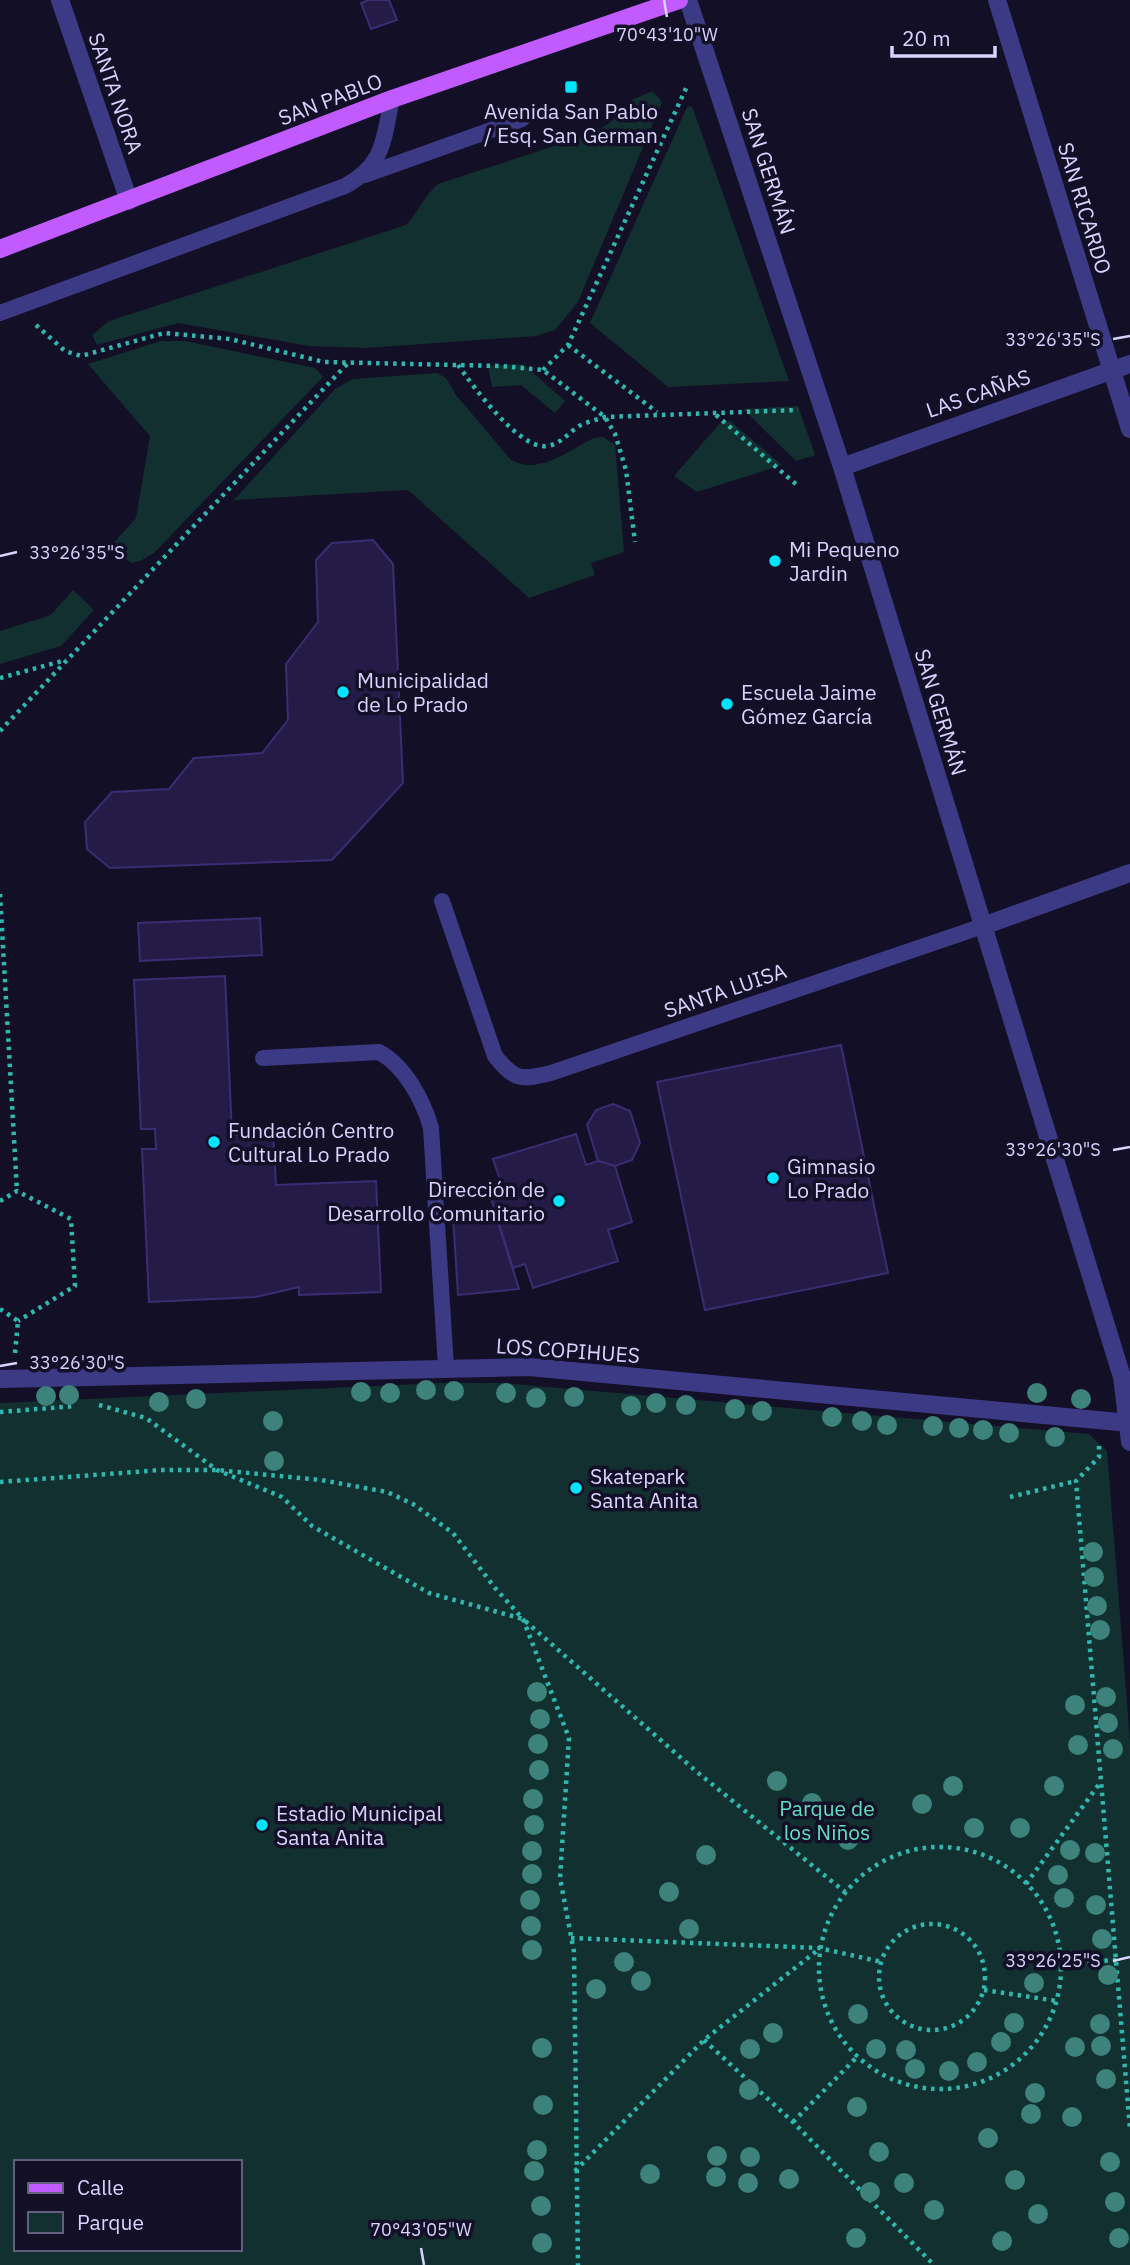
<svg xmlns="http://www.w3.org/2000/svg" width="1130" height="2265" font-family="'IBM Plex Sans',sans-serif">
<style>
.green{fill:#12302f;fill-rule:evenodd}
.building{fill:#241b47;stroke:#3b2d73;stroke-width:2}
.lines{fill:none;stroke-linecap:round;stroke-linejoin:round}
.path{stroke:#2fb8b0;stroke-width:4.5;stroke-dasharray:3.5 5;stroke-linecap:butt}
.service{stroke:#3d3a85;stroke-width:16}
.minor{stroke:#3d3a85;stroke-width:18}
.tertiary{stroke:#3d3a85;stroke-width:18}
.primary{stroke:#c25bff;stroke-width:18}
.tree{fill:#3d827b}
.ticks{fill:none;stroke:#d9d4ff;stroke-width:2.5}
.poi-dot{fill:#00e5ff;stroke:#130f26;stroke-width:2.5}
.labels{text-anchor:middle;dominant-baseline:central;stroke-width:7;stroke-linejoin:round;paint-order:stroke}
.street-label{font-size:21px;fill:#d9d4ff;stroke:#130f26}
.poi-label{font-size:21px;fill:#d9d4ff;stroke:#130f26;text-anchor:start}
.park-label{font-size:21px;fill:#5fe0c0;stroke:#130f26}
.ticks-label{font-size:18px;text-anchor:middle;fill:#d9d4ff;stroke:#130f26;stroke-width:7;stroke-linejoin:round;paint-order:stroke}
</style>
<rect width="100%" height="100%" fill="#130f26"/>
<g class="green">
<path d="M653,91L662,102L578,302L555,330L536,336L366,348L309,346L178,323L97,345L92,335L109,321L406,225C419,211 424,196 438,184L594,133L612,121L631,100Z"/>
<polygon points="692,106 789,381 668,387 590,323 687,107"/>
<polygon points="161,341 185,341 315,368 323,377 154,553 140,561 131,563 111,546 136,518 150,436 88,364"/>
<polygon points="523,364 565,401 555,413 521,385 492,387 488,366"/>
<path d="M437,373L446,378L456,395L511,460C538,476 569,450 594,438L603,437L615,445L624,552L591,563L595,575L529,598L408,490L234,500L335,389L353,379Z"/>
<polygon points="798,406 815,455 796,461 743,409"/>
<polygon points="730,421 782,465 697,492 674,476 721,422"/>
<polygon points="73,590 94,610 61,646 0,664 0,631 51,615"/>
<path d="M440,1383H501L1089,1434L1107,1451L1130,1740V2265H0V1403ZM16,2162H240V2249H16Z"/>
</g>
<g class="building">
<polygon points="368,0 389,0 397,20 371,29 361,3"/>
<polygon points="373,540 393,564 403,783 332,860 110,868 87,849 85,822 112,792 169,789 194,758 262,753 288,720 286,664 318,622 316,560 332,543"/>
<polygon points="260,918 262,955 140,961 138,923"/>
<polygon points="225,976 232,1135 273,1134 276,1185 376,1181 381,1292 299,1295 299,1287 256,1297 149,1302 142,1149 156,1149 155,1129 141,1129 134,980"/>
<polygon points="841,1045 888,1273 705,1310 657,1082"/>
<polygon points="613,1104 630,1111 640,1143 632,1160 615,1166 598,1161 587,1125 596,1110"/>
<polygon points="576,1134 586,1165 598,1161 615,1166 632,1222 608,1230 618,1261 533,1288 525,1264 513,1268 488,1189 502,1185 493,1159"/>
<polygon points="495,1213 519,1289 458,1295 453,1217"/>
</g>
<g class="lines">
<g class="path">
<polyline points="36,325 65,351 81,356 164,333 230,339 324,362 502,366 543,370 605,417 615,434 626,470 635,542"/>
<polyline points="568,345 657,412"/>
<path d="M458,365C473,386 519,450 547,446C561,444 568,433 579,426C586,422 596,420 605,417L798,410"/>
<polyline points="543,370 568,345 688,84"/>
<polyline points="716,415 797,485"/>
<polyline points="0,678 66,660"/>
<polyline points="0,731 347,364"/>
<polyline points="0,894 17,1191"/>
<polyline points="0,1201 17,1191 71,1219 75,1286 18,1321"/>
<polyline points="0,1309 18,1321"/>
<polyline points="15,1353 18,1321"/>
<polyline points="99,1405 146,1418 217,1470 282,1497 312,1526 429,1593 523,1619 697,1772 845,1892"/>
<polyline points="0,1412 76,1406"/>
<polyline points="1099,1446 1099,1457 1076,1481 1130,2129"/>
<polyline points="0,1482 161,1470 217,1470 321,1480 387,1492 413,1504 453,1533 495,1588 523,1619 569,1738 560,1878 574,1952 578,2265"/>
<polyline points="1010,1497 1076,1481"/>
<circle cx="940" cy="1968" r="121"/>
<polyline points="1026,1884 1100,1783"/>
<circle cx="932" cy="1977" r="53"/>
<polyline points="571,1938 819,1948 882,1962"/>
<polyline points="1062,1964 1116,1960"/>
<polyline points="984,1990 1057,2001"/>
<polyline points="704,2040 793,2122 934,2265"/>
<polyline points="793,2122 857,2057"/>
<polyline points="575,2171 704,2040 819,1949"/>
</g>
<g class="service">
<polyline points="365,175 522,119"/>
<path d="M0,313L345,186C385,164 383,140 392,99"/>
<path d="M442,901L495,1056C515,1081 521,1080 551,1073L983,926"/>
<path d="M263,1058L379,1052C405,1066 423,1100 431,1128L446,1367"/>
</g>
<g class="minor">
<polyline points="60,0 129,201"/>
<polyline points="997,0 1130,429"/>
<polyline points="842,467 1130,364"/>
<polyline points="983,926 1130,873"/>
</g>
<g class="tertiary">
<polyline points="688,0 842,467 1122,1377 1130,1442"/>
<polyline points="0,1379 529,1367 1130,1423"/>
</g>
<polyline class="primary" points="0,249 392,99 679,0"/>
</g>
<g class="tree">
<circle cx="426" cy="1390" r="10"/>
<circle cx="454" cy="1391" r="10"/>
<circle cx="361" cy="1392" r="10"/>
<circle cx="390" cy="1393" r="10"/>
<circle cx="506" cy="1393" r="10"/>
<circle cx="1037" cy="1393" r="10"/>
<circle cx="69" cy="1395" r="10"/>
<circle cx="46" cy="1396" r="10"/>
<circle cx="574" cy="1397" r="10"/>
<circle cx="536" cy="1398" r="10"/>
<circle cx="196" cy="1399" r="10"/>
<circle cx="1081" cy="1399" r="10"/>
<circle cx="159" cy="1402" r="10"/>
<circle cx="656" cy="1403" r="10"/>
<circle cx="686" cy="1405" r="10"/>
<circle cx="631" cy="1406" r="10"/>
<circle cx="735" cy="1409" r="10"/>
<circle cx="762" cy="1411" r="10"/>
<circle cx="832" cy="1417" r="10"/>
<circle cx="273" cy="1421" r="10"/>
<circle cx="862" cy="1421" r="10"/>
<circle cx="887" cy="1425" r="10"/>
<circle cx="933" cy="1426" r="10"/>
<circle cx="959" cy="1428" r="10"/>
<circle cx="983" cy="1430" r="10"/>
<circle cx="1009" cy="1433" r="10"/>
<circle cx="1055" cy="1437" r="10"/>
<circle cx="274" cy="1461" r="10"/>
<circle cx="1093" cy="1552" r="10"/>
<circle cx="1094" cy="1577" r="10"/>
<circle cx="1097" cy="1606" r="10"/>
<circle cx="1100" cy="1630" r="10"/>
<circle cx="537" cy="1692" r="10"/>
<circle cx="1106" cy="1697" r="10"/>
<circle cx="1075" cy="1705" r="10"/>
<circle cx="540" cy="1719" r="10"/>
<circle cx="1108" cy="1723" r="10"/>
<circle cx="538" cy="1744" r="10"/>
<circle cx="1078" cy="1745" r="10"/>
<circle cx="1113" cy="1749" r="10"/>
<circle cx="539" cy="1770" r="10"/>
<circle cx="777" cy="1781" r="10"/>
<circle cx="953" cy="1786" r="10"/>
<circle cx="1054" cy="1786" r="10"/>
<circle cx="533" cy="1799" r="10"/>
<circle cx="812" cy="1803" r="10"/>
<circle cx="922" cy="1804" r="10"/>
<circle cx="534" cy="1825" r="10"/>
<circle cx="974" cy="1828" r="10"/>
<circle cx="1020" cy="1828" r="10"/>
<circle cx="848" cy="1840" r="10"/>
<circle cx="1070" cy="1850" r="10"/>
<circle cx="532" cy="1851" r="10"/>
<circle cx="1095" cy="1853" r="10"/>
<circle cx="706" cy="1855" r="10"/>
<circle cx="532" cy="1874" r="10"/>
<circle cx="1058" cy="1875" r="10"/>
<circle cx="669" cy="1892" r="10"/>
<circle cx="1064" cy="1898" r="10"/>
<circle cx="530" cy="1900" r="10"/>
<circle cx="1096" cy="1905" r="10"/>
<circle cx="531" cy="1926" r="10"/>
<circle cx="689" cy="1929" r="10"/>
<circle cx="1102" cy="1939" r="10"/>
<circle cx="532" cy="1950" r="10"/>
<circle cx="624" cy="1962" r="10"/>
<circle cx="1108" cy="1975" r="10"/>
<circle cx="641" cy="1981" r="10"/>
<circle cx="1034" cy="1983" r="10"/>
<circle cx="596" cy="1989" r="10"/>
<circle cx="858" cy="2014" r="10"/>
<circle cx="1014" cy="2023" r="10"/>
<circle cx="1100" cy="2024" r="10"/>
<circle cx="773" cy="2033" r="10"/>
<circle cx="1001" cy="2042" r="10"/>
<circle cx="1101" cy="2046" r="10"/>
<circle cx="1075" cy="2047" r="10"/>
<circle cx="542" cy="2048" r="10"/>
<circle cx="750" cy="2049" r="10"/>
<circle cx="876" cy="2049" r="10"/>
<circle cx="906" cy="2050" r="10"/>
<circle cx="977" cy="2062" r="10"/>
<circle cx="915" cy="2069" r="10"/>
<circle cx="949" cy="2071" r="10"/>
<circle cx="1106" cy="2079" r="10"/>
<circle cx="749" cy="2090" r="10"/>
<circle cx="1035" cy="2093" r="10"/>
<circle cx="543" cy="2105" r="10"/>
<circle cx="857" cy="2107" r="10"/>
<circle cx="1031" cy="2114" r="10"/>
<circle cx="1072" cy="2117" r="10"/>
<circle cx="988" cy="2138" r="10"/>
<circle cx="537" cy="2150" r="10"/>
<circle cx="879" cy="2152" r="10"/>
<circle cx="717" cy="2156" r="10"/>
<circle cx="750" cy="2157" r="10"/>
<circle cx="1110" cy="2162" r="10"/>
<circle cx="534" cy="2171" r="10"/>
<circle cx="650" cy="2174" r="10"/>
<circle cx="716" cy="2177" r="10"/>
<circle cx="789" cy="2179" r="10"/>
<circle cx="1015" cy="2180" r="10"/>
<circle cx="748" cy="2183" r="10"/>
<circle cx="904" cy="2183" r="10"/>
<circle cx="870" cy="2192" r="10"/>
<circle cx="1115" cy="2202" r="10"/>
<circle cx="541" cy="2206" r="10"/>
<circle cx="934" cy="2210" r="10"/>
<circle cx="1038" cy="2214" r="10"/>
<circle cx="856" cy="2238" r="10"/>
<circle cx="1119" cy="2238" r="10"/>
<circle cx="1002" cy="2241" r="10"/>
<circle cx="542" cy="2243" r="10"/>
</g>
<path class="ticks" d="M664,0L667,17M1113,339L1130,336M0,556L17,552M1113,1150L1130,1147M0,1366L17,1363M1113,1961L1130,1957M421,2248L424,2265"/>
<g class="poi-dot">
<rect x="564" y="80" width="14" height="14" rx="3.5"/>
<circle cx="775" cy="561" r="7"/>
<circle cx="343" cy="692" r="7"/>
<circle cx="727" cy="704" r="7"/>
<circle cx="214" cy="1142" r="7"/>
<circle cx="773" cy="1178" r="7"/>
<circle cx="559" cy="1201" r="7"/>
<circle cx="576" cy="1488" r="7"/>
<circle cx="262" cy="1825" r="7"/>
</g>
<g class="labels">
<g class="street-label">
<text transform="translate(116 93) rotate(71)">SANTA NORA</text>
<text transform="translate(330 99) rotate(-21)">SAN PABLO</text>
<text transform="translate(769 171) rotate(72)">SAN GERMÁN</text>
<text transform="translate(1085 208) rotate(73)">SAN RICARDO</text>
<text transform="translate(978 393) rotate(-19)">LAS CAÑAS</text>
<text transform="translate(941 712) rotate(73)">SAN GERMÁN</text>
<text transform="translate(725 990) rotate(-19)">SANTA LUISA</text>
<text transform="translate(568 1350) rotate(4)">LOS COPIHUES</text>
</g>
<g class="poi-label">
<text x="571" y="111" text-anchor="middle">Avenida San Pablo<tspan x="571" dy="24">/ Esq. San German</tspan></text>
<text x="789" y="549">Mi Pequeno<tspan x="789" dy="24">Jardin</tspan></text>
<text x="357" y="680">Municipalidad<tspan x="357" dy="24">de Lo Prado</tspan></text>
<text x="741" y="692">Escuela Jaime<tspan x="741" dy="24">Gómez García</tspan></text>
<text x="228" y="1130">Fundación Centro<tspan x="228" dy="24">Cultural Lo Prado</tspan></text>
<text x="787" y="1166">Gimnasio<tspan x="787" dy="24">Lo Prado</tspan></text>
<text x="545" y="1189" text-anchor="end">Dirección de<tspan x="545" dy="24">Desarrollo Comunitario</tspan></text>
<text x="590" y="1476">Skatepark<tspan x="590" dy="24">Santa Anita</tspan></text>
<text x="276" y="1813">Estadio Municipal<tspan x="276" dy="24">Santa Anita</tspan></text>
</g>
<g class="park-label">
<text x="827" y="1808">Parque de<tspan x="827" dy="24">los Niños</tspan></text>
</g>
</g>
<g class="ticks-label">
<text x="667" y="41">70°43'10"W</text>
<text x="1053" y="346">33°26'35"S</text>
<text x="77" y="559">33°26'35"S</text>
<text x="1053" y="1156">33°26'30"S</text>
<text x="77" y="1369">33°26'30"S</text>
<text x="1053" y="1967">33°26'25"S</text>
<text x="421" y="2236">70°43'05"W</text>
</g>
<rect x="14" y="2160" width="228" height="91" fill="#130f26" stroke="#625e7d" stroke-width="2"/>
<rect x="28" y="2183" width="35" height="10" fill="#c25bff" stroke="#625e7d" stroke-width="2"/>
<text x="77" y="2195" font-size="21" fill="#d9d4ff">Calle</text>
<rect x="28" y="2212" width="35" height="21" fill="#12302f" stroke="#625e7d" stroke-width="2"/>
<text x="77" y="2230" font-size="21" fill="#d9d4ff">Parque</text>
<path d="M892 46v10h103v-10" fill="none" stroke="#d9d4ff" stroke-width="3.5"/>
<text x="902" y="46" font-size="21" fill="#d9d4ff" stroke="#130f26" stroke-width="5" paint-order="stroke">20 m</text>
</svg>
